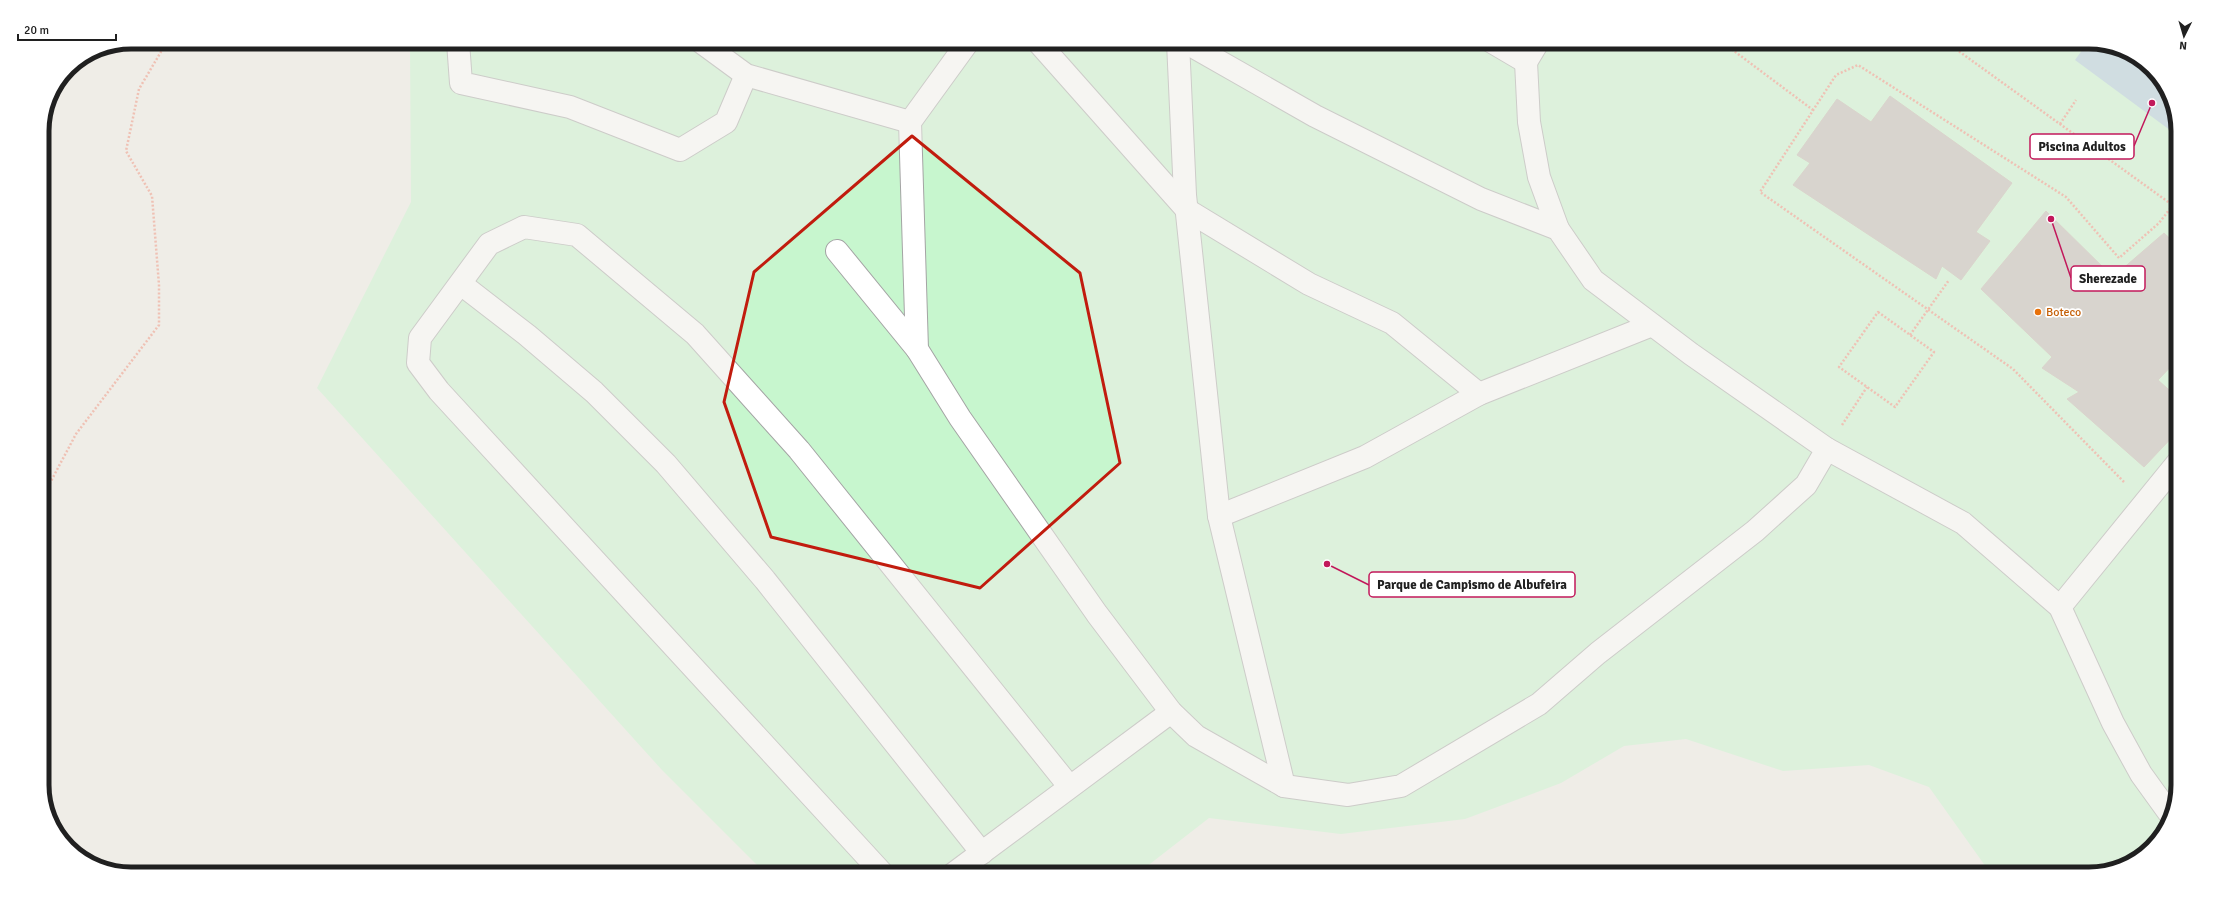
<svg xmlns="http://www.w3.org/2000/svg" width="2220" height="916" font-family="Signika,sans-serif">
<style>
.park{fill:#c7f6ce}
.water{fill:#aacbda}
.building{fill:#bdb6b0;stroke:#c0b5aa}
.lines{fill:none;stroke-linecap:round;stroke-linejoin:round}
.minor-casing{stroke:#a4a4a4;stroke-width:24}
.path{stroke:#f08d77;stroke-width:2.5;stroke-dasharray:2 2;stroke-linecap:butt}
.minor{stroke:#fff;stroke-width:22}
.marked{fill:none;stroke:#c11c0e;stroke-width:3;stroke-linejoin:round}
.food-dot{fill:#e8710a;stroke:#fff;stroke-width:1.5}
.labels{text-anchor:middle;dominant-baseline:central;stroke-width:3.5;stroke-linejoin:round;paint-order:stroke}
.food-label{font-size:12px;fill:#c56008;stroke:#fff;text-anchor:start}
.rim{fill:none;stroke:#202020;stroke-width:5}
.leader{fill:none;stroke:#c2185b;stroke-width:1.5}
.callout-dot{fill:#c2185b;stroke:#fff;stroke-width:1.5}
.callout{fill:#fff;stroke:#c2185b;stroke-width:1.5}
.callout-label{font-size:13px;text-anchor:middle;font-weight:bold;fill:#202020}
</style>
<rect width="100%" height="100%" fill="#efede7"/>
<polygon class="park" points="410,42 2089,42 2123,49 2163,81 2178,125 2178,785 2171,819 2139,859 2089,874 1991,874 1929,787 1869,765 1783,771 1686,739 1624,746 1561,783 1465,819 1341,834 1209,818 1137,874 766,874 662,770 317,388 411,202"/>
<g class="water">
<path d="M2020,42H2056C2045,51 2031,51 2020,42Z"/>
<polygon points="2088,42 2123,49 2163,81 2178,125 2178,136 2075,60"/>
</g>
<g class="building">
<polygon points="1890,96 2012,183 1976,232 1990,241 1961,280 1942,266 1936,279 1793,185 1810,163 1797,155 1837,99 1871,122"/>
<polygon points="2046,211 2113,277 2164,233 2178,246 2178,359 2158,380 2178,398 2178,431 2144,467 2067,399 2079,392 2042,368 2052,357 1981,289"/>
</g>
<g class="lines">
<g class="minor-casing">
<g id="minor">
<polyline points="458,42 461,83 570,107 680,150 726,122 746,75"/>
<polyline points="701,42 746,75 910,122"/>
<polyline points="968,42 910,122 917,349 960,418 1097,614 1171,712 1196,736 1284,786 1348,795 1401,786 1539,704 1598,653 1755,531 1806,485 1827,449 1691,354 1593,280 1558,229 1481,199 1315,116 1185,42"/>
<polyline points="1038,42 1187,210 1309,284 1392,323 1479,394"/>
<polyline points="1178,42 1185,195 1219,516 1284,786"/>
<polyline points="1492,42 1526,62 1538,42"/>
<polyline points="1526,62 1529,122 1539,177 1558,229"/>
<polyline points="837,251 917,349"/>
<polyline points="461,284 527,335 594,392 666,464 765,580 982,853"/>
<polyline points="1827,449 1963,523 2060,607 2113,723 2141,774 2172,817"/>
<polyline points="1219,516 1365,457 1479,394 1652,325"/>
<polyline points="2060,607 2178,462"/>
<polyline points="883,874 439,391 418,363 420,338 489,244 524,227 577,235 695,334 799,450 1069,786"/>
<polyline points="953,874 1171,712"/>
</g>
</g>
<g class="path">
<polyline points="1722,42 1813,110"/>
<polyline points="1946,42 2178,209"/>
<polyline points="2060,124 2076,100"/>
<polygon points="1878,312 1934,352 1895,407 1839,367"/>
<polyline points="1910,335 1949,280"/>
<polyline points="1842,425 1867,387"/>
<polyline points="2124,482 2013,369 1760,192 1836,75 1858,65 2066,197 2119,258 2159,223 2173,205"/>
<polyline points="42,498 76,434 159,325 159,285 152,196 126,151 139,89 162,50 165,42"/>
</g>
<use href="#minor" class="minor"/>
</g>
<path d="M0 0H2220V916H0ZM912,136L1080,273L1120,463L980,588L771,537L724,402L754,272Z" fill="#efede7" fill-opacity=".55" fill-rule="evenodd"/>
<path class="marked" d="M912,136L1080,273L1120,463L980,588L771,537L724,402L754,272Z"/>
<circle class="food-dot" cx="2038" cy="312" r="4"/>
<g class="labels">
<g class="food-label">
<text x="2046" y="312">Boteco</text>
</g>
</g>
<path d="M0 0H2220V916H0ZM131 49H2089A82 82 0 0 1 2171 131V785A82 82 0 0 1 2089 867H131A82 82 0 0 1 49 785V131A82 82 0 0 1 131 49Z" fill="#fff" fill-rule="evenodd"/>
<path class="rim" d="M131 49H2089A82 82 0 0 1 2171 131V785A82 82 0 0 1 2089 867H131A82 82 0 0 1 49 785V131A82 82 0 0 1 131 49Z"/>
<path class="leader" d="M2152 103L2134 146M2051 219L2071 278M1327 564L1369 585"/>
<g class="callout-dot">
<circle cx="2152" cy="103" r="4"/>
<circle cx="2051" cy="219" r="4"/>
<circle cx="1327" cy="564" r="4"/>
</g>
<g class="callout">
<rect x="2030" y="134" width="104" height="25" rx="4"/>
<rect x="2071" y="266" width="74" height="25" rx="4"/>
<rect x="1369" y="572" width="206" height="25" rx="4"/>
</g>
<g class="callout-label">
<text x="2082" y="151">Piscina Adultos</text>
<text x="2108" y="283">Sherezade</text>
<text x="1472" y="589">Parque de Campismo de Albufeira</text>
</g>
<g transform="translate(2184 36) rotate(185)" stroke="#ffffff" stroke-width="3" paint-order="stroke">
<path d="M0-3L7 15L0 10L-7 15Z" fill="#202020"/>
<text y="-6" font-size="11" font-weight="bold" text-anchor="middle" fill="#202020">N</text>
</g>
<path d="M18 34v6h98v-6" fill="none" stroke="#202020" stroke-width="2"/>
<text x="24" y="34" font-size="12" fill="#202020" stroke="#ffffff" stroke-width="3" paint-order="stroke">20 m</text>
</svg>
